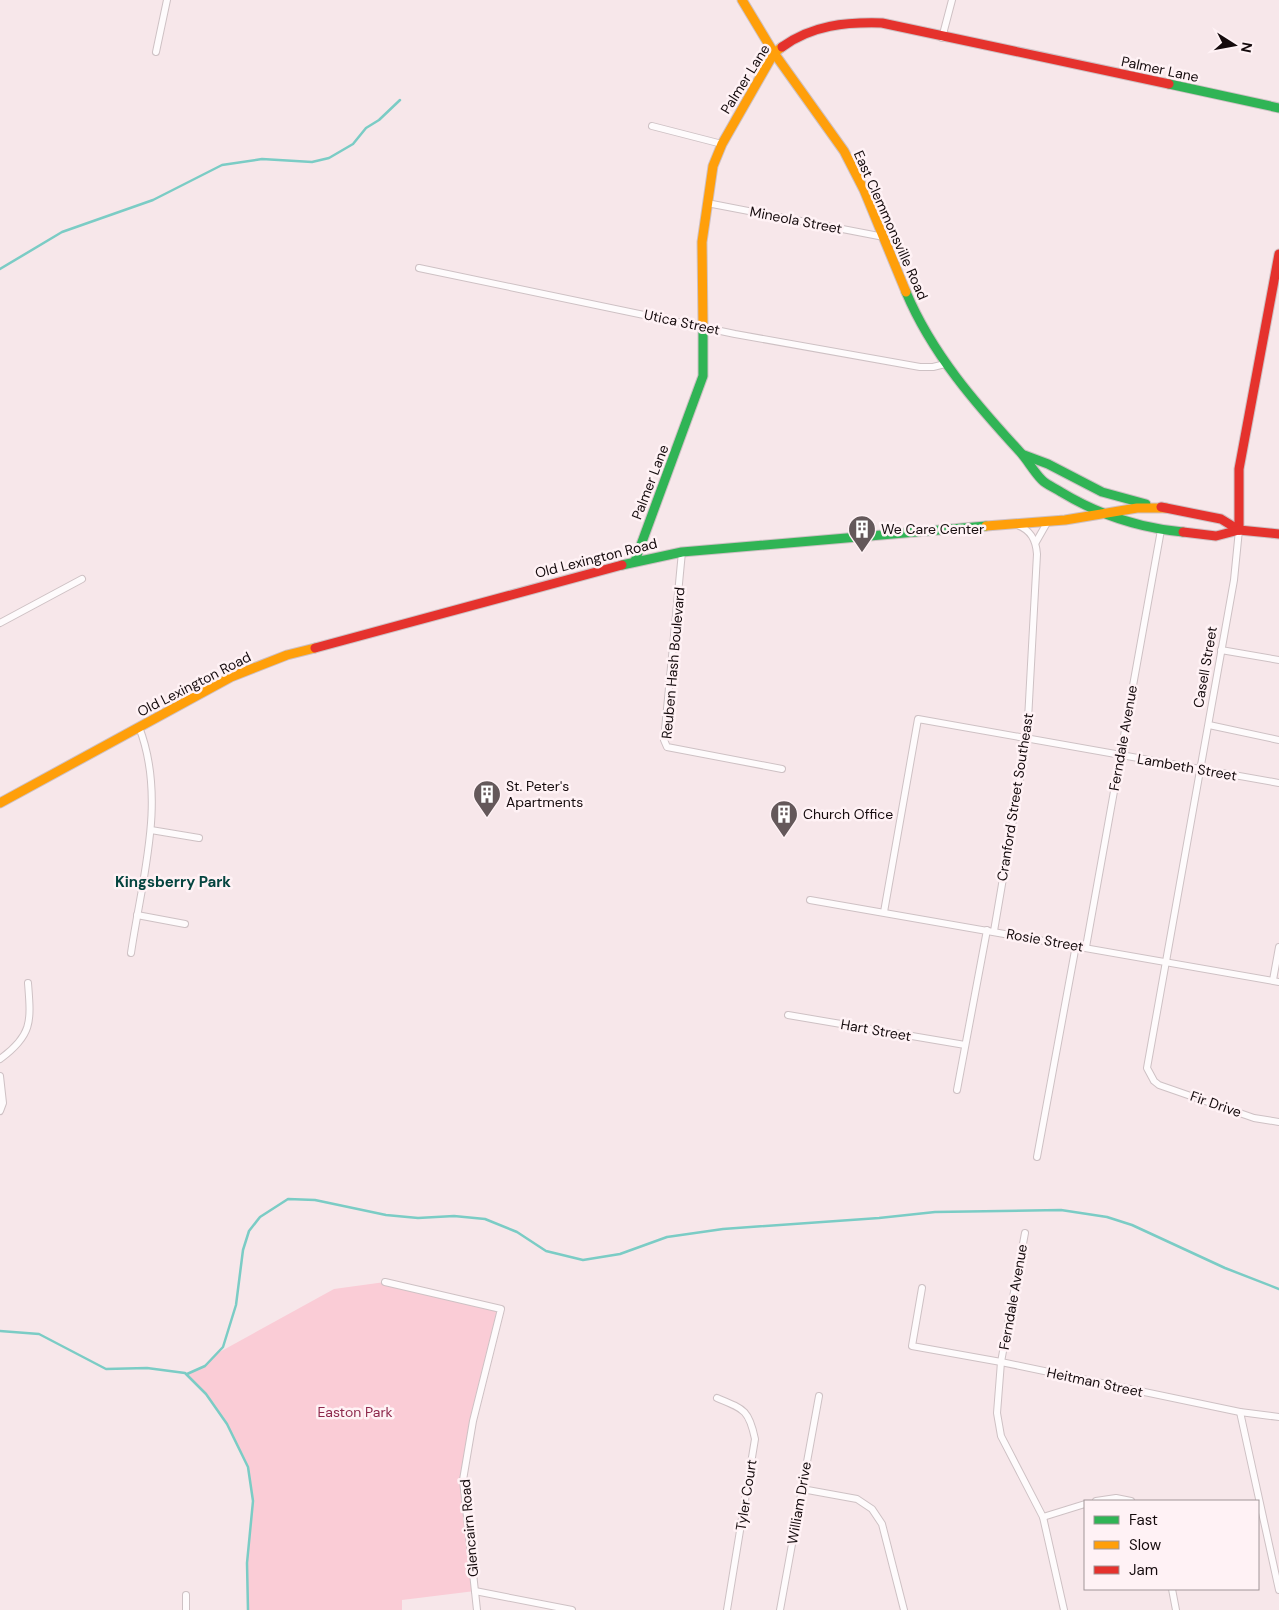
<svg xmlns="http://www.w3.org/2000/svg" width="1279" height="1610" font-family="'DM Sans',sans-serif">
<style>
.park{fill:#faccd6}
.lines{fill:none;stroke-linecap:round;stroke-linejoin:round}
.stream{stroke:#7bccc5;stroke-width:2.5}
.street-casing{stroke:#cec1c4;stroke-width:8}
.fast-casing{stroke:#cec1c4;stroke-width:11}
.slow-casing{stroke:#cec1c4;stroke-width:11}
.jam-casing{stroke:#cec1c4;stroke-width:11}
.street{stroke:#fefbfc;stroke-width:6}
.fast{stroke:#30b455;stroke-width:9}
.slow{stroke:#ff9f0a;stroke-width:9}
.jam{stroke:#e5322d;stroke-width:9}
.labels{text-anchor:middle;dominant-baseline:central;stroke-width:5;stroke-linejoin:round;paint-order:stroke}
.street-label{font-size:14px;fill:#150b0d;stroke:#fff2f5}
.poi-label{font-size:14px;fill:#150b0d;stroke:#fff2f5;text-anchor:start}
.park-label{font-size:14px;fill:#8e284c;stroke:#fff2f5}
.neighbourhood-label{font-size:15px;font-weight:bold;fill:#054540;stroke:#fff2f5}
</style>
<rect width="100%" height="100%" fill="#f7e7ea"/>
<polygon class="park" points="385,1282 501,1309 463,1480 475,1591 402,1600 402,1610 248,1610 247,1563 253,1501 248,1467 227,1424 206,1394 187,1374 205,1366 216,1354 334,1289"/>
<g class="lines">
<g class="stream">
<polyline points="0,269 62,232 153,200 222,165 262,159 312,162 329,158 353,144 366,128 379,120 400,100"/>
<polyline points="0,1331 39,1334 106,1369 147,1368 185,1373 206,1394 227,1424 248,1467 253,1501 247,1563 248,1610"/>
<polyline points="187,1374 205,1366 223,1347 236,1305 243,1250 249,1231 260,1217 288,1199 315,1200 386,1215 418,1218 454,1216 485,1219 517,1232 546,1251 583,1260 620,1254 667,1237 723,1229 879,1218 935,1212 1061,1210 1107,1217 1132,1225 1225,1268 1279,1289"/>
</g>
<g class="street-casing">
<g id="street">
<polyline points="942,38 952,0"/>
<polyline points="156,52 167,0"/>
<polyline points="652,126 722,144"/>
<polyline points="707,203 884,237"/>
<polyline points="419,268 735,334 920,367 933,367 945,364"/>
<polyline points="1239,530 1234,580 1147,1068 1154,1081 1159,1085 1254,1118 1279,1122"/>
<polyline points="1036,542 1048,521"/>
<polyline points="682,552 664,740 667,747 782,769"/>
<polyline points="0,623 82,579"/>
<polyline points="1221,650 1279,660"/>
<polyline points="1209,725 1279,740"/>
<polyline points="151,830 199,838"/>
<polyline points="810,900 1279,982"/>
<polyline points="884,912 918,719 1279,783"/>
<polyline points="137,915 185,924"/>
<path d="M994,931L1027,738L1037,554C1036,540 1031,530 1017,525"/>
<polyline points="1086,947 1161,530"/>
<path d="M131,953C142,878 167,799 139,727"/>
<polyline points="1273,980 1279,947"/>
<polyline points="788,1015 965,1045"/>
<path d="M0,1059C33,1035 31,1021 28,983"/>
<polyline points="0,1076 3,1103 0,1111"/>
<polyline points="957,1090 987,930"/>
<polyline points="1037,1157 1076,945"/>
<polyline points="1025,1233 1001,1362 997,1413 1001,1436 1043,1517 1064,1610"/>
<polyline points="385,1282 501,1309 473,1421 463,1480 477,1610"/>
<polyline points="922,1288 912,1346 1001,1362 1240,1412 1279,1417"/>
<path d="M717,1398C744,1409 749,1410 755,1439L727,1610"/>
<polyline points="1240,1412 1279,1590"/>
<polyline points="802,1489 857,1499 872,1509 882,1524 904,1610"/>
<polyline points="1096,1501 1116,1498 1131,1501"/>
<polyline points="1043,1517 1085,1504"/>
<polyline points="1172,1589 1176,1610"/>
<polyline points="475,1591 572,1610"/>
<polyline points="186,1595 186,1610"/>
<polyline points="780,1610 819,1396"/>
</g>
</g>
<g class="fast-casing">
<g id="fast">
<polyline points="1169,84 1279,108"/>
<path d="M906,292C932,354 976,404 1021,453C1028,461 1034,472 1042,480C1047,485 1055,488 1061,492C1099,515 1140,528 1183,532"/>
<polyline points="1024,455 1048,464 1102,492 1146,504"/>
<polyline points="635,561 703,376 703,326"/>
<polyline points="622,565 682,552 986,526"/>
</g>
</g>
<g class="slow-casing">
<g id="slow">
<polyline points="742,0 774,53 844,151 864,190 906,292"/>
<polyline points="703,326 702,242 713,166 722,144 774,53 782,47"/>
<polyline points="986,526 1065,520 1137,508 1166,508"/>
<polyline points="0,803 231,677 287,655 315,648"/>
</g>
</g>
<g class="jam-casing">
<g id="jam">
<path d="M782,47C812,25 846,22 882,23L1169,84"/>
<polyline points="1161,507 1221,519 1239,530"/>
<polyline points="1239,530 1239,469 1279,254"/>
<polyline points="1183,532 1216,536 1239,530 1279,534"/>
<polyline points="315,648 622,565"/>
</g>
</g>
<use href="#street" class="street"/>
<use href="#fast" class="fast"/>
<use href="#slow" class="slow"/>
<use href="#jam" class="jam"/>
</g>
<defs>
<g id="building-pin" transform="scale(1.4375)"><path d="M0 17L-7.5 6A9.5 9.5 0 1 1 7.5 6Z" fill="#64585a" stroke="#fff2f5"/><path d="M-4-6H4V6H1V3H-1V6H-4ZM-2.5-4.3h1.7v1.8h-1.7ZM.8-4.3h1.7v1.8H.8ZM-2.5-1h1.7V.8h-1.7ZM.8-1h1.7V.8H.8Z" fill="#fff"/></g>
</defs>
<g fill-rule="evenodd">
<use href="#building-pin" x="862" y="529"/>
<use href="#building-pin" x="487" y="794"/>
<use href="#building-pin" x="784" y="814"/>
</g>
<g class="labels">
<g class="street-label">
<text transform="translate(1160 69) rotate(12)">Palmer Lane</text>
<text transform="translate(745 79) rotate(-58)">Palmer Lane</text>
<text transform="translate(796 220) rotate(11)">Mineola Street</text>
<text transform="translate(891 225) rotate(66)">East Clemmonsville Road</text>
<text transform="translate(682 322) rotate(12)">Utica Street</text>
<text transform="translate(650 482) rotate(-69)">Palmer Lane</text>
<text transform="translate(596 558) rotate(-14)">Old Lexington Road</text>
<text transform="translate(673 663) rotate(-85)">Reuben Hash Boulevard</text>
<text transform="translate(1205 667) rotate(-80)">Casell Street</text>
<text transform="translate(194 684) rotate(-27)">Old Lexington Road</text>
<text transform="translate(1123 738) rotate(-80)">Ferndale Avenue</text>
<text transform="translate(1187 767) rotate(10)">Lambeth Street</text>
<text transform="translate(1015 797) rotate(-81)">Cranford Street Southeast</text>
<text transform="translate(1045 940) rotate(10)">Rosie Street</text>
<text transform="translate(876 1030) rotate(10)">Hart Street</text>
<text transform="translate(1216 1104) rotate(19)">Fir Drive</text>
<text transform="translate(1013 1297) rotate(-80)">Ferndale Avenue</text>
<text transform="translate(1095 1382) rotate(12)">Heitman Street</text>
<text transform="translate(746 1495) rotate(-81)">Tyler Court</text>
<text transform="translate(799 1503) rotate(-80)">William Drive</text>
<text transform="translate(469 1528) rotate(-95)">Glencairn Road</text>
</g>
<g class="poi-label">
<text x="881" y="529">We Care Center</text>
<text x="506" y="786">St. Peter's<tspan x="506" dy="16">Apartments</tspan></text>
<text x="803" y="814">Church Office</text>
</g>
<g class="park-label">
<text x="355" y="1412">Easton Park</text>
</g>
<g class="neighbourhood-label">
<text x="173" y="882">Kingsberry Park</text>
</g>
</g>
<rect x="1084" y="1500" width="175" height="90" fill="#fff2f5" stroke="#a19698"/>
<rect x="1094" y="1516" width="25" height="8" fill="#30b455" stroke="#a19698"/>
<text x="1129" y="1525" font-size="15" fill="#150b0d">Fast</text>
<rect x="1094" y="1541" width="25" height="8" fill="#ff9f0a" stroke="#a19698"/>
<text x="1129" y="1550" font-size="15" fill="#150b0d">Slow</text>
<rect x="1094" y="1566" width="25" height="8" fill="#e5322d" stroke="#a19698"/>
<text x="1129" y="1575" font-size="15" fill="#150b0d">Jam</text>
<g transform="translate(1234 45) rotate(101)" stroke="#fff2f5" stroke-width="4" paint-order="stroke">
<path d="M0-4L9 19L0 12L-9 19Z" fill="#150b0d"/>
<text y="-8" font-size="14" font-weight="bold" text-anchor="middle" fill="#150b0d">N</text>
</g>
</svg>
